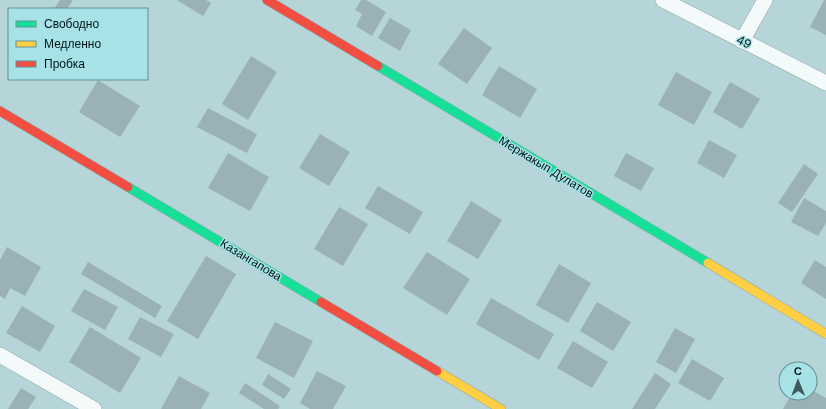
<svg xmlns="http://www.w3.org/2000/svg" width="826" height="409" font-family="'DM Sans',sans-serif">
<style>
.building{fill:#9ab2b6}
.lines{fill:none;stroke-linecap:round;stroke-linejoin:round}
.street-casing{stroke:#8ea7a9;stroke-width:16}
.fast-casing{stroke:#8ea7a9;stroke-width:10}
.slow-casing{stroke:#8ea7a9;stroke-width:10}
.jam-casing{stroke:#8ea7a9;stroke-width:10}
.street{stroke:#f4f9f9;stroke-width:15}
.fast{stroke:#16e098;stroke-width:9}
.slow{stroke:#ffcf43;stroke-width:9}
.jam{stroke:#f24e42;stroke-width:9}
.labels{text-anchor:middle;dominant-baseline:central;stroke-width:3;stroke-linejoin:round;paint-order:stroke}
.street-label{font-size:12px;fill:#011618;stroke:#a7e2e6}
</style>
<rect width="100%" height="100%" fill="#b5d5d8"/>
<g class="building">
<polygon points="60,0 73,0 67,9 54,9"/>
<polygon points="177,0 206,0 211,3 203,16"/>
<polygon points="361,0 366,0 386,12 372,36 356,26 362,14 355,10"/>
<polygon points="824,0 826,0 826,35 810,27"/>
<polygon points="390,18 411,30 400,51 378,38"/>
<polygon points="464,28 492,48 467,84 438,64"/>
<polygon points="251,56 277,72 248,120 222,104"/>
<polygon points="499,66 537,89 520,118 482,95"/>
<polygon points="676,72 712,92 694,125 658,105"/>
<polygon points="98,80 140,106 120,137 79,112"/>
<polygon points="730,82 760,99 742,129 713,112"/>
<polygon points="208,108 257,134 247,153 197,127"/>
<polygon points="320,134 350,152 329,186 299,168"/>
<polygon points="709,140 737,155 724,178 697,163"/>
<polygon points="228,153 269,177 250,211 208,188"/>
<polygon points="626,153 654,168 641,191 614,176"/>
<polygon points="804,164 818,174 792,212 778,203"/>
<polygon points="378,186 423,212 410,234 365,208"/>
<polygon points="804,198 826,211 826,223 818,236 791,222"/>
<polygon points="471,201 502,220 478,259 447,241"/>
<polygon points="339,207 368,224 343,266 314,249"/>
<polygon points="7,247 41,267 25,296 10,288 5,299 0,296 0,260"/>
<polygon points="427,252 470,279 447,315 403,288"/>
<polygon points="206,256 236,274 198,339 167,321"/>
<polygon points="815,260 826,267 826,299 801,283"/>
<polygon points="88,262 162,306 155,318 81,274"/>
<polygon points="559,264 591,283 568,323 536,305"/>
<polygon points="84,289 118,307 105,330 71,311"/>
<polygon points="491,298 554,334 539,360 476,324"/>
<polygon points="597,302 631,322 613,351 580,331"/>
<polygon points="22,306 55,326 40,352 6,333"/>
<polygon points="140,317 174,334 161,357 128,339"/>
<polygon points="275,322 313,341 294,378 256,358"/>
<polygon points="90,327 141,358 120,393 69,362"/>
<polygon points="675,328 695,339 676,373 656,362"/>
<polygon points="573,341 608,362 592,388 557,368"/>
<polygon points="692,359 724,378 710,401 678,383"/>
<polygon points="317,371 346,386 333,409 310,409 300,403"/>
<polygon points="655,373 671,384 655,409 632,409"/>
<polygon points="268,374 291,389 284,399 262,385"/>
<polygon points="179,376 210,393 201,409 161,409"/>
<polygon points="245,383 280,406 278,409 264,409 239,393"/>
<polygon points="21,388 36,397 28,409 8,409"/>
<polygon points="810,389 826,398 826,409 783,409 792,393 810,393"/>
</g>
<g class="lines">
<g class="street-casing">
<g id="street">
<polyline points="663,0 826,83"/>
<polyline points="742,41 765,0"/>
<polyline points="0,355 94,409"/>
</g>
</g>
<g class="fast-casing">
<g id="fast">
<polyline points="378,66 708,263"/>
<polyline points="128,187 321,302"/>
</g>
</g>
<g class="slow-casing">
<g id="slow">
<polyline points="708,263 826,334"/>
<polyline points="437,371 501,409"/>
</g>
</g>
<g class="jam-casing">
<g id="jam">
<polyline points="267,0 378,66"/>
<polyline points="0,111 128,187"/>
<polyline points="321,302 437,371"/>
</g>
</g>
<use href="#street" class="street"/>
<use href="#fast" class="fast"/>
<use href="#slow" class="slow"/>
<use href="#jam" class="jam"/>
</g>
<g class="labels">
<g class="street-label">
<text transform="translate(744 42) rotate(27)">49</text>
<text transform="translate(546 167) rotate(31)">Мержакып Дулатов</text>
<text transform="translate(251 260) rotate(31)">Казангапова</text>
</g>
</g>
<rect x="8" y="8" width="140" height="72" fill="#a7e2e6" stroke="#659094"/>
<rect x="16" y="21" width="20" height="6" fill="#16e098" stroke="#659094"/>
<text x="44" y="28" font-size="12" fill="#011618">Свободно</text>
<rect x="16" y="41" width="20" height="6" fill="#ffcf43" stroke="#659094"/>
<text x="44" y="48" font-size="12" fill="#011618">Медленно</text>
<rect x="16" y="61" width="20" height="6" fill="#f24e42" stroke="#659094"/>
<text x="44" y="68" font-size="12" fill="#011618">Пробка</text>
<g transform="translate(798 381) rotate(359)"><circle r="19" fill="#a7e2e6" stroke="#659094"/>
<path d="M0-3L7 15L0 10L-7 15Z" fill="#40595b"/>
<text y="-6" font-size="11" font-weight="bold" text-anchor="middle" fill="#011618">С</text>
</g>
</svg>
